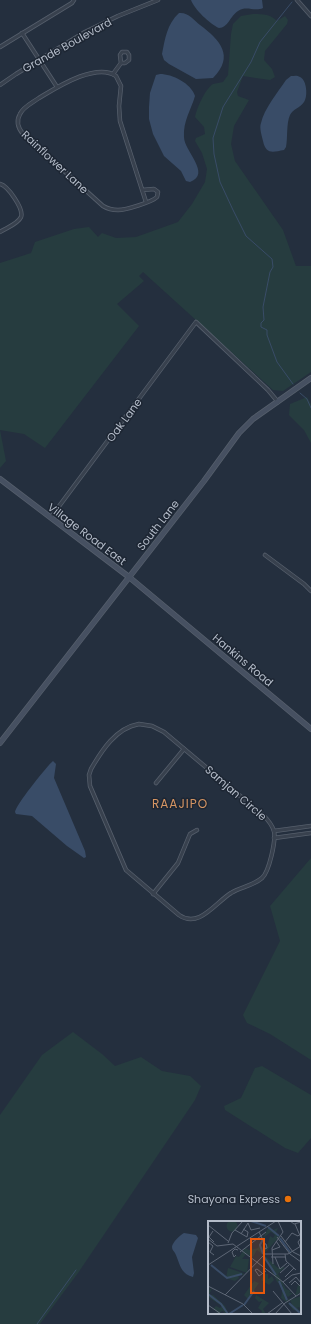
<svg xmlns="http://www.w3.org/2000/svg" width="311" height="1324" font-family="Poppins,sans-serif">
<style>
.green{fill:#263c3f}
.water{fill:#394c67}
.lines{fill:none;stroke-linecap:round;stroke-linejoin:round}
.stream{stroke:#394c67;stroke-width:1}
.street-casing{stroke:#565f6c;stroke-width:4.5}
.secondary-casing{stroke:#565f6c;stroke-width:6}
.street{stroke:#38414e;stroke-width:3}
.secondary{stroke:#465061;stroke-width:4.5}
.food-dot{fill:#e8710a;stroke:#1d2633;stroke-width:1.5}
.labels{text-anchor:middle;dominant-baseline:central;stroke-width:3;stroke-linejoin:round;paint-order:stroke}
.street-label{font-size:11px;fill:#b4bcc9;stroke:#1d2633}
.poi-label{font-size:11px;fill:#b4bcc9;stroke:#1d2633;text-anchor:end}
.neighbourhood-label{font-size:12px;letter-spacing:1px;fill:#d59563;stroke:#1d2633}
.inset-river{fill:none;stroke:#394c67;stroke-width:2}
.inset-road{fill:none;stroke:#5e6776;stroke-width:1}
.view{fill:#e8590c;fill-opacity:0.15;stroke:#e8590c;stroke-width:2}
.inset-edge{fill:none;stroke:#b4bcc9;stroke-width:2}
</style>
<rect width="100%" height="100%" fill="#242f3e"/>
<g class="green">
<path d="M253,14C263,14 270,14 277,21L285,16L288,20L287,24L265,51L264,60L272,69L275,77L270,80L243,76L237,92L238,96L249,100L234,126L231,144L235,161L283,230L296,266H311V372L283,391L273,390L143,272L139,276L144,281L117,304L139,326L45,448L24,434L0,430L6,461L0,468V263L31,253L35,242L74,229L89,227L98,237L102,233L116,238L136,237L178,222L192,204L205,182L207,169L202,153L195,141L196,138L205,134L204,127L195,117C197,108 205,89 213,84C216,83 220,83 223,82L228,75L231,34L233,24L241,16Z"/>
<polygon points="307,397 311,404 311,443 304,430 289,415 290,404"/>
<polygon points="311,858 311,1060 270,1034 247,1023 243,1015 280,941 270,906"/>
<polygon points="73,1032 102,1054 115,1066 141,1057 162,1071 190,1076 201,1086 195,1100 78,1273 40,1324 0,1324 0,1115 42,1055"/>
<polygon points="262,1066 311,1095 311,1138 298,1153 285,1148 225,1110 224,1106 241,1098 255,1068"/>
</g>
<g class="water">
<path d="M191,0H262L263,8C254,12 247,5 238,11C230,16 228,28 219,28C210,24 194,9 191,0Z"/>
<path d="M179,13C188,12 194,20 200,25C220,40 235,56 213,78L196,79L169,64L164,60L162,54C165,39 167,24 179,13Z"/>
<path d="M160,74C172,74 191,83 195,96C191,110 183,121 184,137C184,151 212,174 190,182L186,181L181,171L164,156L153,134L149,119V107L150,93L156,75Z"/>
<path d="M291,76C294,76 297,75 300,77C307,80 308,97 304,102C300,108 293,109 290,115C286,124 288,137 286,147L284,150C273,152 266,155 263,141C262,136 259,128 261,123C264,109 278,92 286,80Z"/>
<path d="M53,761L56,764L54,778L85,851L86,857L84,858L67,846L32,816L16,814L15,812C16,805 46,767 53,761Z"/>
<path d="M184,1233L196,1235L198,1238L192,1257L194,1273L193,1277C180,1274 180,1263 175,1253C174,1251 172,1250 172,1247C172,1243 180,1235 184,1233Z"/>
</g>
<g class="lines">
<g class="stream">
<polyline points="292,2 260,42 251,62 223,107 213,138 214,154 220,182 233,210 246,236 272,259 273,267 270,272 263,307 264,320 261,323 261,327 267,330 267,335 277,362 293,384"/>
<polyline points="300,393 307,399 311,408"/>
<polyline points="37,1324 76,1270"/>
</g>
<g class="street-casing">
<g id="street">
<polyline points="297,0 311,16"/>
<polyline points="22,33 57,87"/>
<polyline points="0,47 72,3 74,0"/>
<polyline points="113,74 121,63 125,63 129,60 129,55 127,52 122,52 120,55 121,63"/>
<polyline points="0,85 16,74 85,32 118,16 158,0"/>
<path d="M0,184C8,186 24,209 21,217C18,224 6,228 0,232"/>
<path d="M142,190L154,189L158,192L157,197C152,202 126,210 118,210C112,210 108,209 103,206L23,134C18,128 16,121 20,114C23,107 32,103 39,98C56,88 96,62 116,76L121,86L119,106L120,121L146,202"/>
<polyline points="51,517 196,322 268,390 278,402"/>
<polyline points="265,555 304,584 311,591"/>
<path d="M139,724L152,726L164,732L264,816C268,820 272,825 274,831C276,841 269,872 262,878C253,886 240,887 231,893C215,903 199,929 179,915L126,870L90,786L89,775L91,769C102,750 116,728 139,724Z"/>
<polyline points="156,783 184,749"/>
<polyline points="274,831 311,826"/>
<polyline points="274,838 311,833"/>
<polyline points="153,894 178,863 190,834 197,830"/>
</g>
</g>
<g class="secondary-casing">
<g id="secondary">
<polyline points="0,479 129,577 311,729"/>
<polyline points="0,743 204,481 239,433 253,419 311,378"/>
</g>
</g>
<use href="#street" class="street"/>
<use href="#secondary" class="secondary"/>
</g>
<circle class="food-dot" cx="288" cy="1199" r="4"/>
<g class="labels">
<g class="street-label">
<text transform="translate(67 45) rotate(-29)">Grande Boulevard</text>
<text transform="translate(55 162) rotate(43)">Rainflower Lane</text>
<text transform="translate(124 420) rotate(-53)">Oak Lane</text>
<text transform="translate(158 525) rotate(-52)">South Lane</text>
<text transform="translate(87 534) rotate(37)">Village Road East</text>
<text transform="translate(243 660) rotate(40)">Hankins Road</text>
<text transform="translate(236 793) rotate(41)">Samjan Circle</text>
</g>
<g class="poi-label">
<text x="280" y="1199">Shayona Express</text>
</g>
<g class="neighbourhood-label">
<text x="180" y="803">RAAJIPO</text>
</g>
</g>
<g transform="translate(208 1221)">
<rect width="93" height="93" fill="#242f3e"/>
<path d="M18.5 5a5.5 5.5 0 1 1 11 0a5.5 5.5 0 1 1-11 0ZM61,5L65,9L70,7L68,11L71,16L55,34L49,29L45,36L38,33L34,38H41L39,52L22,46L28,35L31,36L37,27L41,29L50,27L53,19V25L58,29L62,15L65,17L67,14L63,11L55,17ZM56,34L70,47L77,46L70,53L78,68L83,70L81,72H85L80,76L76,72L79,79L87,75L90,64L93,65V71L78,81L73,77L75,65L69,61ZM20,47L35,52L36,54H30L31,57L27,60L18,57ZM56,53H60V58L64,55L66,59L61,64L53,59ZM46,60L51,62L40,78L36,74ZM4,67L1,74H5L17,85L20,93H13L17,91L14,90L11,93H6L10,91L5,88L8,85L12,87L14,85L0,76V70ZM48,74L61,82L55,88L58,93H53L54,90L50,87L54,80L51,81L47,77ZM93,75V87L89,86L92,90L85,89L79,81L84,83L82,79Z" fill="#263c3f"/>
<path class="inset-river" d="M43,0L58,5M60,6L71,15M72,17L82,31M55,33L52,24L55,18M56,36L68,54M3,44L19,57L34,53M71,60L79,79M0,73L13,83L20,93M81,82L93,93M36,84L46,70M21,93L35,84"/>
<path class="inset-road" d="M82,0L86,3L93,1M87,3L93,17M0,4L20,20M27,9L39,16L40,11L35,8M5,10L1,16L6,21M51,11L57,23M33,13L40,2L43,9L52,7M73,15L85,31L93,35M69,16L82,33L93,41M93,17L90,21L93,28M0,18L9,25L25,23L75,61L88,75M0,21L5,25L2,31L6,34M77,21L84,12L90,15L93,12M20,22L24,12L35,0M58,23L59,27L57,28L56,23ZM64,29L72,26L68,20M32,31L58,11M77,33L78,40L88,49M28,34L26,36L24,31L27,28L30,29M63,36H77M67,36L72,48L79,42M65,43L64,27L75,11L70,0M0,44L68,0M54,52L49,48L47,49L51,55L58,50M72,52L81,44M77,56L86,47M75,61L84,54L93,52M81,62L88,56L93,62M83,64L87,60L92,65M0,65L35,83L45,93M65,70L84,93M17,74L57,33H80L93,25M0,84L13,93M59,93L74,82M67,93L77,82L93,72"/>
<path class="view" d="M43,18H56V72H43Z"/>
<rect width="93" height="93" class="inset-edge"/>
</g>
</svg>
